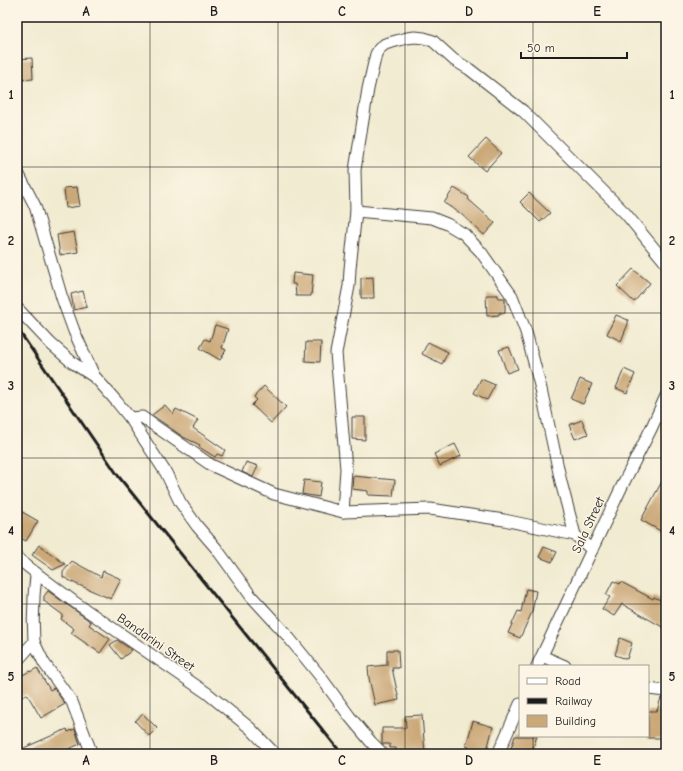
<svg xmlns="http://www.w3.org/2000/svg" width="683" height="771" font-family="'Comic Neue',sans-serif">
<style>
.building{fill:#cba878}
.lines{fill:none;stroke-linecap:round;stroke-linejoin:round}
.street-casing{stroke:#3c3b37;stroke-width:13}
.street{stroke:#fff;stroke-width:11}
.rail{stroke:#1c1c1c;stroke-width:3}
.grid{fill:none;stroke:#1c1c1c;stroke-width:1;stroke-opacity:0.55}
.labels{text-anchor:middle;dominant-baseline:central;stroke-width:3;stroke-linejoin:round;paint-order:stroke}
.street-label{font-size:13px;fill:#1c1c1c;stroke:#fcf5e5}
.neatline{fill:none;stroke:#1c1c1c;stroke-width:1.5}
.grid-label{font-size:13px;text-anchor:middle;font-weight:bold;fill:#1c1c1c}
</style>
<rect width="100%" height="100%" fill="#fcf5e5"/>
<filter id="ink" filterUnits="userSpaceOnUse"><feTurbulence type="fractalNoise" baseFrequency=".025" numOctaves="2"/><feDisplacementMap in="SourceGraphic" scale="8" xChannelSelector="R" yChannelSelector="G"/><feConvolveMatrix kernelMatrix="1 2 1 2 8 2 1 2 1" color-interpolation-filters="sRGB"/></filter>
<filter id="wash" filterUnits="userSpaceOnUse"><feTurbulence type="fractalNoise" baseFrequency=".012" numOctaves="4" result="noise"/><feDisplacementMap in="SourceGraphic" scale="16" xChannelSelector="R" yChannelSelector="G"/><feGaussianBlur stdDeviation="0.9" result="paint"/><feColorMatrix in="noise" values="0 0 0 0 0 0 0 0 0 0 0 0 0 0 0 0 0 1.4 0 .05"/><feComposite in="paint" operator="in"/></filter>
<g filter="url(#wash)">
<rect width="100%" height="100%" fill="#f1ebd1"/>
<g id="blocks">
<g class="building">
<polygon points="32,58 33,79 17,80 17,59"/>
<polygon points="486,139 501,153 485,171 469,157"/>
<polygon points="77,187 80,206 66,208 64,188"/>
<polygon points="454,188 469,197 468,199 495,223 484,235 460,213 444,203"/>
<polygon points="529,193 550,213 540,222 520,202"/>
<polygon points="74,232 78,252 60,255 57,235"/>
<polygon points="633,269 650,283 634,302 617,286"/>
<polygon points="293,273 313,275 311,296 296,296 295,284 292,284"/>
<polygon points="373,277 374,298 361,298 361,278"/>
<polygon points="83,291 87,307 74,310 71,294"/>
<polygon points="486,295 498,295 498,298 505,298 505,313 499,313 499,315 487,316"/>
<polygon points="616,315 628,320 628,324 621,341 607,334"/>
<polygon points="215,325 228,329 222,348 226,350 220,360 200,348 205,339 210,341"/>
<polygon points="306,342 321,342 320,362 305,361"/>
<polygon points="428,342 448,352 442,364 422,354"/>
<polygon points="509,347 518,369 507,373 499,350"/>
<polygon points="624,369 635,374 627,393 616,388"/>
<polygon points="481,379 495,385 487,400 474,393"/>
<polygon points="580,379 592,384 583,404 571,399"/>
<polygon points="264,386 286,407 271,423 252,405 257,400 254,397"/>
<polygon points="165,405 173,414 176,409 198,420 193,428 225,450 222,456 217,454 215,457 199,447 200,445 183,437 152,415"/>
<polygon points="352,417 365,417 365,440 352,439"/>
<polygon points="582,420 588,434 575,439 569,425"/>
<polygon points="455,444 461,456 440,466 434,454"/>
<polygon points="246,462 258,466 253,477 242,472"/>
<polygon points="666,474 666,534 641,520"/>
<polygon points="353,476 395,480 393,496 368,495 368,491 352,489"/>
<polygon points="304,480 321,482 319,497 302,494"/>
<polygon points="17,509 38,521 26,541 17,536"/>
<polygon points="39,545 65,564 53,570 32,555"/>
<polygon points="544,547 557,552 552,562 539,557"/>
<polygon points="72,561 101,577 103,571 121,579 111,599 79,585 78,585 63,577 63,572"/>
<polygon points="613,581 620,584 621,582 653,599 654,597 666,603 666,629 622,604 614,616 602,609 610,597 606,595"/>
<polygon points="526,589 536,591 532,612 520,638 508,633 518,611 521,612"/>
<polygon points="48,591 91,622 89,625 110,639 100,653 71,633 74,629 61,619 63,615 44,601 44,596"/>
<polygon points="620,638 632,643 627,659 615,655"/>
<polygon points="117,640 132,650 121,659 110,645"/>
<polygon points="387,650 398,650 399,668 392,668 399,700 375,705 369,678 368,667 387,665"/>
<polygon points="37,668 50,690 54,688 65,704 41,718 27,694 17,700 17,678 30,671 30,672"/>
<polygon points="661,698 666,698 666,738 648,738 648,711 657,711"/>
<polygon points="143,714 157,728 149,736 135,721"/>
<polygon points="422,715 425,754 396,754 396,748 390,748 390,744 382,744 382,728 406,728 405,716"/>
<polygon points="473,721 493,727 486,754 467,754 469,747 466,746"/>
<polygon points="67,729 68,732 75,729 80,744 57,754 17,754 17,751"/>
<polygon points="515,736 537,736 531,754 509,754"/>
</g>
</g>
</g>
<g filter="url(#ink)">
<use href="#blocks" fill-opacity="0" stroke="#3c3b37" stroke-width="1"/>
<g class="lines">
<g class="street-casing">
<g id="street">
<polyline points="17,171 35,206 62,298 74,331 95,378"/>
<polyline points="356,211 432,218 447,224 464,234 481,252 512,296 526,332 541,389 561,482 575,535"/>
<polyline points="17,308 51,344 73,363 96,378 117,402 130,418 166,473 180,502 197,526 216,548 251,596 285,633 320,676 350,717 371,742 383,754"/>
<polyline points="130,418 142,417 211,465 274,494 343,512 430,509 504,520 575,535 592,550"/>
<polyline points="343,512 346,469 336,353 349,286 350,269 356,211 355,170 368,89 376,54 379,49 385,44 407,38 415,37 424,38 433,41 454,60 469,69 523,111 626,214 666,263"/>
<polyline points="17,558 36,573 73,601 207,693 250,728 275,754"/>
<polyline points="34,642 44,663 72,702 92,754"/>
<polyline points="542,656 565,666"/>
<path d="M17,661L34,642C33,627 33,613 34,598C34,590 36,582 36,573"/>
<polyline points="537,666 624,482 651,429 666,396"/>
<polyline points="648,689 666,691"/>
<polyline points="498,754 520,704"/>
</g>
</g>
<use href="#street" class="street"/>
<polyline class="rail" points="17,328 119,477 342,754"/>
</g>
</g>
<path class="grid" d="M150,17V754M278,17V754M405,17V754M533,17V666M17,167H666M17,313H666M17,458H666M17,604H666M533,736V754"/>
<g class="labels">
<g class="street-label">
<text transform="translate(588 525) rotate(-65)">Sala Street</text>
<text transform="translate(156 642) rotate(35)">Bandarini Street</text>
</g>
</g>
<rect width="683" height="771" fill="none" stroke="#fcf5e5" stroke-width="44"/>
<rect x="519" y="665" width="130" height="72" fill="#fcf5e5" stroke="#a29e95"/>
<rect x="527" y="678" width="20" height="6" fill="#ffffff" stroke="#a29e95"/>
<text x="555" y="685" font-size="12" fill="#1c1c1c">Road</text>
<rect x="527" y="698" width="20" height="6" fill="#1c1c1c" stroke="#a29e95"/>
<text x="555" y="705" font-size="12" fill="#1c1c1c">Railway</text>
<rect x="527" y="715" width="20" height="12" fill="#cba878" stroke="#a29e95"/>
<text x="555" y="725" font-size="12" fill="#1c1c1c">Building</text>
<path d="M521 52v6h106v-6" fill="none" stroke="#1c1c1c" stroke-width="2"/>
<text x="527" y="52" font-size="12" fill="#1c1c1c" stroke="#fcf5e5" stroke-width="3" paint-order="stroke">50 m</text>
<rect x="22" y="22" width="639" height="727" class="neatline"/>
<g class="grid-label">
<text x="86" y="16">A</text>
<text x="214" y="16">B</text>
<text x="342" y="16">C</text>
<text x="469" y="16">D</text>
<text x="597" y="16">E</text>
<text x="11" y="99">1</text>
<text x="672" y="99">1</text>
<text x="11" y="245">2</text>
<text x="672" y="245">2</text>
<text x="11" y="390">3</text>
<text x="672" y="390">3</text>
<text x="11" y="535">4</text>
<text x="672" y="535">4</text>
<text x="11" y="681">5</text>
<text x="672" y="681">5</text>
<text x="86" y="765">A</text>
<text x="214" y="765">B</text>
<text x="342" y="765">C</text>
<text x="469" y="765">D</text>
<text x="597" y="765">E</text>
</g>
</svg>
